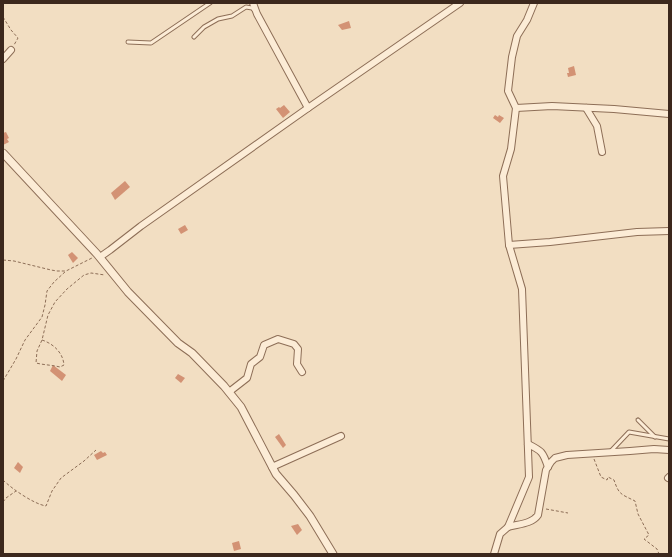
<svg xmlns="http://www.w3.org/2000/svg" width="672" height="557" font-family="Spectral,serif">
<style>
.building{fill:#d39274}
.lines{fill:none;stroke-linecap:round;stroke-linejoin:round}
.service-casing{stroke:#8d6e57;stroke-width:5}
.minor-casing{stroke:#8d6e57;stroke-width:8}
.tertiary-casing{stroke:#8d6e57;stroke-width:9}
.path{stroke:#8d6e57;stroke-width:1;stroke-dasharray:3 2;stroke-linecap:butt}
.service{stroke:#fcecd6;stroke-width:3}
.minor{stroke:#fcecd6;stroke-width:6}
.tertiary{stroke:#fcecd6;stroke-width:7}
</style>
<rect width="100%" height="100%" fill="#f2dec2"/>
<g class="building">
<polygon points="349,21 351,28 342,30 338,25"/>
<polygon points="574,66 576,75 568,77 567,73 569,73 568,68"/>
<polygon points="284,105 290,112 283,118 276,109 279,107 280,108"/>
<polygon points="495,115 498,117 499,115 504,118 500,123 493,118"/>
<polygon points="6,132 9,138 7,139 9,142 3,145 3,133"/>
<polygon points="125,181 130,187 115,200 111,193"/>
<polygon points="185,225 188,230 181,234 178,229"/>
<polygon points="72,252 78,258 73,263 68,255"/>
<polygon points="53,365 66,375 62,381 50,371"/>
<polygon points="178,374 185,378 181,383 175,378"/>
<polygon points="279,434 286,445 283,448 275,437"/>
<polygon points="101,451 103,453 105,452 107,455 97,460 94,455"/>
<polygon points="18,462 23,467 20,473 14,468"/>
<polygon points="298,524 302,530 297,535 291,526"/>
<polygon points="239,541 241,549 234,551 232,543"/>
</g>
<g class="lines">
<g class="service-casing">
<g id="service">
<polyline points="194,37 204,27 218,19 232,16 246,7 252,8 255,11"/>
<polyline points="128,42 151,43 210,3"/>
<polyline points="638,420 655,437"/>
<polyline points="610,452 629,432 669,439"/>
</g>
</g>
<g class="minor-casing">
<g id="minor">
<polyline points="253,3 257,14 308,108"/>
<polyline points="3,59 11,50"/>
<polyline points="516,108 552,106 614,109 669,114"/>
<polyline points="586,108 597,126 602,152"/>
<polyline points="509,245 550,242 637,232 669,231"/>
<polyline points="100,257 110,250 141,226 308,108 460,3"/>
<polyline points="229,392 247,378 251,364 260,357 264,345 278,339 294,344 298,349 297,364 302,372"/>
<path d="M528,444C542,451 543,452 548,467"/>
<polyline points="272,467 341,436"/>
<polyline points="668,478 669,477"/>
<path d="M508,527C518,524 532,524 538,515L546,470L551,462L555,458L567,455L630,451L654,449L669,450"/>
<polyline points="494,554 500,534 508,527 529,477 522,289 509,245 503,176 511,149 516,108 508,91 512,57 517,36 527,20 534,3"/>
</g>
</g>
<g class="tertiary-casing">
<polyline id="tertiary" points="3,153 97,254 128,292 178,343 192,353 224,386 241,407 276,474 294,495 310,516 333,554"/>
</g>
<g class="path">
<polyline points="3,17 11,30 18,38 14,45"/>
<polyline points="3,260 14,261 51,270 57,271 66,271 92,258"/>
<path d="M42,340C54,344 63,353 64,365L60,367C52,365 44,365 36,363L37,351L42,340L48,315L55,302L67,289L84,275L91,273L105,275"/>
<polyline points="3,381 16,359 25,340 42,317 45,305 47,291 54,282 66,271"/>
<path d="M594,459L601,477L607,480L608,477L614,480C619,495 621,494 635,501L638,514L649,535L644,539L657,549L659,554"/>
<path d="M3,480C12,489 34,504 46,506L52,491L61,478L84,461L96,450"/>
<polyline points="3,502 6,498 16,491"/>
<polyline points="546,509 568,513"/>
</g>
<use href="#service" class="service"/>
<use href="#minor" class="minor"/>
<use href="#tertiary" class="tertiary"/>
</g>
<rect width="672" height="557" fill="none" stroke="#3c281d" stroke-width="8"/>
</svg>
